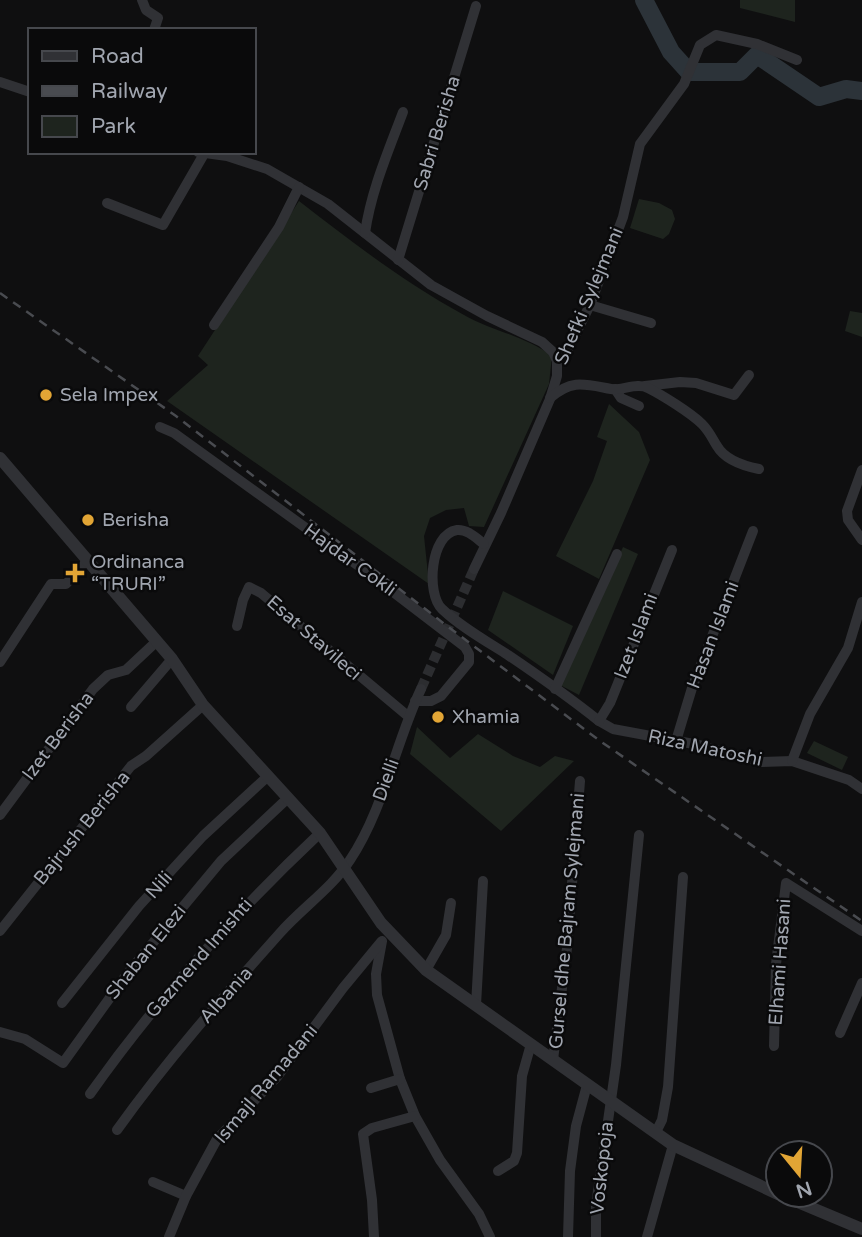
<svg xmlns="http://www.w3.org/2000/svg" width="862" height="1237" font-family="'Varela Round',sans-serif">
<style>
.green{fill:#1e241e}
.lines{fill:none;stroke-linecap:round;stroke-linejoin:round}
.river{stroke:#2c3339;stroke-width:18}
.minor-tunnel{stroke:#2c2d30;stroke-width:10;stroke-dasharray:10 5;stroke-linecap:butt}
.minor{stroke:#303135;stroke-width:10}
.tertiary{stroke:#303135;stroke-width:12}
.rail{stroke:#494b50;stroke-width:2.5;stroke-dasharray:9 7;stroke-linecap:butt}
.poi-dot{fill:#e2a535;stroke:#0a0a0b;stroke-width:2.5}
.labels{text-anchor:middle;dominant-baseline:central;stroke-width:5;stroke-linejoin:round;paint-order:stroke}
.street-label{font-size:19px;fill:#a1a6b0;stroke:#0a0a0b}
.poi-label{font-size:19px;fill:#a1a6b0;stroke:#0a0a0b;text-anchor:start}
</style>
<rect width="100%" height="100%" fill="#0f0f10"/>
<g class="green">
<polygon points="740,0 795,0 795,22 740,8"/>
<polygon points="639,199 659,203 672,210 675,219 669,234 663,239 630,228"/>
<path d="M299,201C352,242 405,283 464,315C492,331 525,336 552,356L549,384L484,527L469,526L464,508L446,510L430,518L424,536L429,584L167,401L208,365L198,356Z"/>
<polygon points="850,311 862,313 862,337 845,331"/>
<polygon points="609,404 639,432 650,460 599,579 556,556 593,481 607,441 597,437"/>
<polygon points="623,547 638,554 579,695 560,685"/>
<polygon points="503,591 573,626 553,675 488,630"/>
<polygon points="417,727 450,758 478,734 513,756 540,767 555,756 574,761 501,831 410,754"/>
<polygon points="814,741 848,757 842,770 807,753"/>
</g>
<g class="lines">
<polyline class="river" points="644,0 671,52 689,72 740,72 757,55 819,97 846,89 862,91"/>
<polyline class="minor-tunnel" points="421,689 474,569"/>
<g class="minor">
<polyline points="142,0 146,10 158,18 154,30"/>
<polyline points="0,82 30,92"/>
<polyline points="198,152 227,156 267,169 328,204 431,285 487,316 542,342 553,352 557,361 557,376 550,399 501,513 474,569"/>
<polyline points="107,203 163,225 204,154"/>
<path d="M365,233C371,191 388,152 403,112"/>
<polyline points="398,260 476,6"/>
<polyline points="590,305 651,323"/>
<polyline points="214,325 279,227 299,187"/>
<polyline points="557,361 567,351 590,305 623,217 640,144 684,84 700,45 716,35 757,44 797,60"/>
<polyline points="645,386 680,382 696,383 734,395 749,375"/>
<polyline points="615,389 621,398 639,406"/>
<path d="M550,398C572,379 584,384 611,389C622,391 637,382 648,388C662,395 691,413 702,424C709,431 712,438 717,446C725,460 744,466 759,469"/>
<polyline points="160,427 174,433 367,572 465,647 469,654 469,662 441,696 431,701 415,701"/>
<polyline points="862,470 847,511 848,520 862,540"/>
<path d="M484,544C476,538 467,529 457,530C430,534 426,594 442,609C461,627 486,641 508,655C539,676 570,698 599,721L613,729L699,745L762,762L792,761L849,780L862,789"/>
<polyline points="237,626 243,600 249,587 261,593 409,717"/>
<polyline points="0,662 51,584 66,584 87,561"/>
<polyline points="555,689 617,554"/>
<polyline points="131,707 172,659"/>
<polyline points="599,721 610,703 672,550"/>
<polyline points="676,741 692,688 753,531"/>
<polyline points="792,761 810,714 848,648 862,602"/>
<polyline points="0,815 93,689 108,675 126,670 157,641"/>
<polyline points="0,931 131,766 146,756 203,705"/>
<polyline points="382,941 376,974 377,995 400,1079 415,1116 440,1160 479,1214 490,1237"/>
<polyline points="426,970 446,935 451,903"/>
<polyline points="62,1003 139,906 203,836 267,777"/>
<polyline points="476,1005 483,881"/>
<polyline points="0,1032 25,1039 63,1063 127,974 221,861 288,798"/>
<polyline points="840,1033 862,983"/>
<polyline points="774,1046 776,964 786,883 862,931"/>
<polyline points="553,1060 567,948 580,781"/>
<polyline points="371,1088 400,1079"/>
<path d="M90,1094C157,999 235,913 320,833"/>
<path d="M117,1130C167,1060 223,997 280,933C302,908 332,888 350,860C384,809 395,744 421,689"/>
<polyline points="656,1132 662,1120 668,1087 683,877"/>
<polyline points="498,1171 514,1161 517,1153 522,1076 531,1044"/>
<polyline points="153,1182 186,1196"/>
<polyline points="169,1237 186,1196 217,1139 277,1077 343,988 381,942"/>
<polyline points="374,1237 372,1200 363,1134 372,1128 415,1116"/>
<polyline points="568,1237 570,1171 576,1126 587,1085"/>
<polyline points="596,1237 596,1205 616,1065 639,835"/>
<polyline points="647,1237 673,1145"/>
</g>
<g class="tertiary">
<polyline points="0,458 172,659 203,705 320,833 381,923 426,970 673,1145 778,1194"/>
<polyline points="781,1195 862,1229"/>
</g>
<polyline class="rail" points="0,293 176,416 451,629 600,741 862,921"/>
</g>
<g class="poi-dot">
<circle cx="46" cy="395" r="7"/>
<circle cx="88" cy="520" r="7"/>
<path d="M71.5 562.5h7v7h7v7h-7v7h-7v-7h-7v-7h7z"/>
<circle cx="438" cy="717" r="7"/>
</g>
<g class="labels">
<g class="street-label">
<text transform="translate(437 133) rotate(-73)">Sabri Berisha</text>
<text transform="translate(589 296) rotate(-67)">Shefki Sylejmani</text>
<text transform="translate(350 560) rotate(36)">Hajdar Cokli</text>
<text transform="translate(713 635) rotate(-69)">Hasan Islami</text>
<text transform="translate(636 636) rotate(-69)">Izet Islami</text>
<text transform="translate(314 638) rotate(41)">Esat Stavileci</text>
<text transform="translate(58 736) rotate(-53)">Izet Berisha</text>
<text transform="translate(705 748) rotate(12)">Riza Matoshi</text>
<text transform="translate(386 780) rotate(-70)">Dielli</text>
<text transform="translate(82 828) rotate(-51)">Bajrush Berisha</text>
<text transform="translate(159 885) rotate(-48)">Nili</text>
<text transform="translate(567 921) rotate(-85)">Gursel dhe Bajram Sylejmani</text>
<text transform="translate(146 952) rotate(-51)">Shaban Elezi</text>
<text transform="translate(199 958) rotate(-49)">Gazmend Imishti</text>
<text transform="translate(780 962) rotate(-86)">Elhami Hasani</text>
<text transform="translate(226 995) rotate(-48)">Albania</text>
<text transform="translate(266 1084) rotate(-50)">Ismajl Ramadani</text>
<text transform="translate(602 1168) rotate(-84)">Voskopoja</text>
</g>
<g class="poi-label">
<text x="60" y="395">Sela Impex</text>
<text x="102" y="520">Berisha</text>
<text x="91" y="562">Ordinanca<tspan x="91" dy="22">“TRURI”</tspan></text>
<text x="452" y="717">Xhamia</text>
</g>
</g>
<rect x="28" y="28" width="228" height="126" fill="#0a0a0b" stroke="#46484d" stroke-width="2"/>
<rect x="42" y="51" width="35" height="10" fill="#303135" stroke="#46484d" stroke-width="2"/>
<text x="91" y="63" font-size="21" fill="#a1a6b0">Road</text>
<rect x="42" y="86" width="35" height="10" fill="#494b50" stroke="#46484d" stroke-width="2"/>
<text x="91" y="98" font-size="21" fill="#a1a6b0">Railway</text>
<rect x="42" y="116" width="35" height="21" fill="#1e241e" stroke="#46484d" stroke-width="2"/>
<text x="91" y="133" font-size="21" fill="#a1a6b0">Park</text>
<g transform="translate(799 1174) rotate(162)"><circle r="33" fill="#0a0a0b" stroke="#46484d" stroke-width="2"/>
<path d="M0-5L12 26L0 18L-12 26Z" fill="#e2a535"/>
<text y="-10" font-size="19" font-weight="bold" text-anchor="middle" fill="#a1a6b0">N</text>
</g>
</svg>
